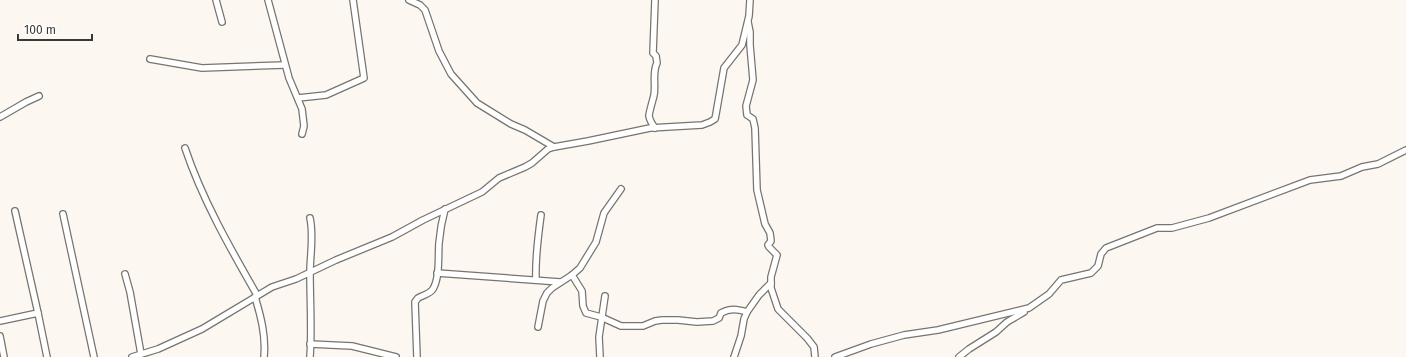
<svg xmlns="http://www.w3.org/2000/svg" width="1406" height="357" font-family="'Fira Sans',sans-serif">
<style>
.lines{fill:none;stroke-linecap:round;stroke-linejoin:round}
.minor-casing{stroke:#77746e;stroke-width:8}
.minor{stroke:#fff;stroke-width:5.5}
</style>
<rect width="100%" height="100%" fill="#fcf8f1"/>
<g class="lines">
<g class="minor-casing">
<g id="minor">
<polyline points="216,0 222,22"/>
<polyline points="268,0 289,78 302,109 304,126 302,134"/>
<polyline points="409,0 420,5 425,10 439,51 451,74 477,103 511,124 525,130 554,147 588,141 650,128 702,125 710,122 715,119 716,114 724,68 742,45 749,16 750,0"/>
<polyline points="748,22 750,32 750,45 753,80 746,106 747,115 753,119 755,128 757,190 765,224 770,233 771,241 768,245 769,247 777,255 771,277 771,288 778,309 807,338 814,347 815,357"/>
<polyline points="150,59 202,68 285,65"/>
<polyline points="298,98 326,95 364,78 353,0"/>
<polyline points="0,117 26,102 39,96"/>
<path d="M655,128C652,124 650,121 649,116C649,112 653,100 654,95C656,84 652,73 657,63L656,56L653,53L655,0"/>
<path d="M185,148C202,199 230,248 257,295"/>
<polyline points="15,211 38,313"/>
<polyline points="63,214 94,357"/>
<polyline points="437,273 560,282"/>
<polyline points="125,274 130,292 141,354"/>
<path d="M572,275L582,291L583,306L586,313L601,317L621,326H643L655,321L662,320H678L697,322L713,321L719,318L721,313C730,308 737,309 747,312"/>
<path d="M536,280C535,258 538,237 541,215"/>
<path d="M255,297C261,317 266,336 264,357"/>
<polyline points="0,321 38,313 47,357"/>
<polyline points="538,327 543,301 547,293 552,288 572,275 580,268 596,242 604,213 621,189"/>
<polyline points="0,336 4,357"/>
<polyline points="310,344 352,346 396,357"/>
<polyline points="132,357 158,349 202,329 272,287 296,279 336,260 392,237 423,220 482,192 499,178 525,167 532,163 548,149 554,147"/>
<path d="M310,357C312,329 310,301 310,273C310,255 314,236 310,218"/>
<path d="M417,357L415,302L418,298C423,295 430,294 433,289C440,277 438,256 439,243C440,231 442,220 445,209"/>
<polyline points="600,357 599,337 605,296"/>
<polyline points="734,357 741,336 744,319 747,312 759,295 771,283"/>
<polyline points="835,357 871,344 904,335 938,330 1029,308 1049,294 1061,280 1091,273 1098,266 1101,254 1106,248 1157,228 1172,228 1209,218 1310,180 1341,176 1362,167 1378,164 1406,150"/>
<polyline points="959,357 969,349 996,332 1007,322 1024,312"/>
</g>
</g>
<use href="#minor" class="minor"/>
</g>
<path d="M18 34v6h74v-6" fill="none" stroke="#393835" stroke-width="2"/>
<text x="24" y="34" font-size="12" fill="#393835" stroke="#ffffff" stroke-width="3" paint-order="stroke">100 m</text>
</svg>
